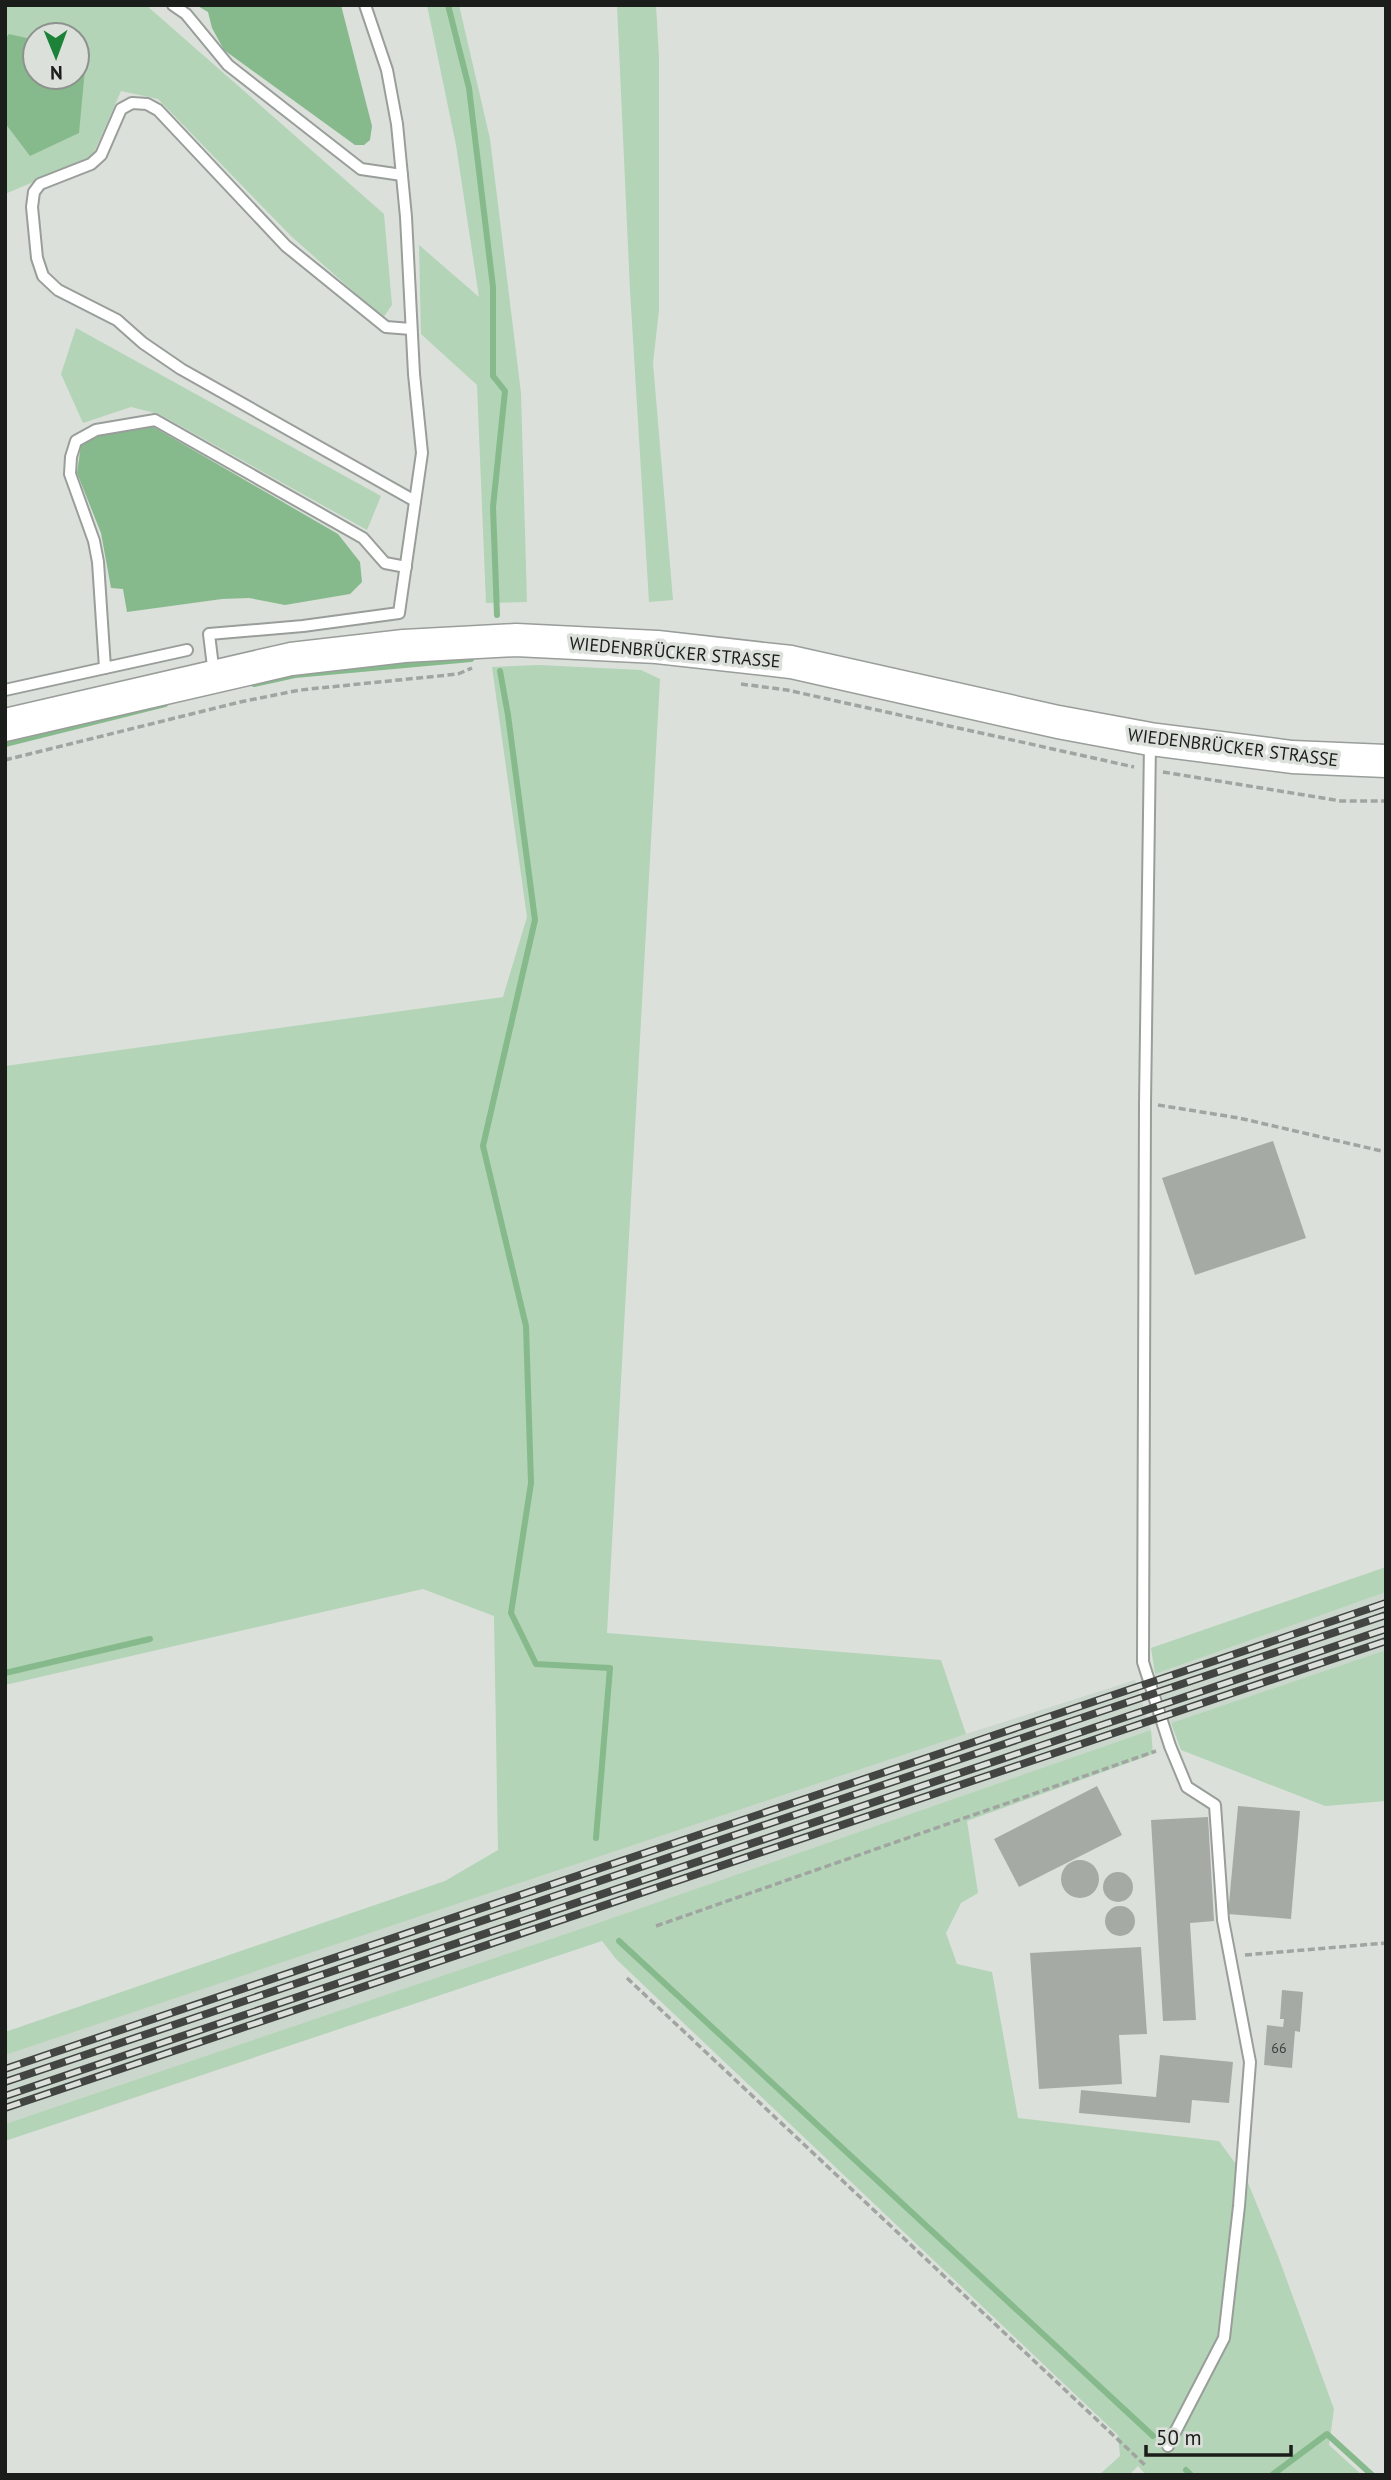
<svg xmlns="http://www.w3.org/2000/svg" width="1391" height="2480" font-family="'PT Sans',sans-serif">
<style>
.built{fill:#cbd6cc}
.green{fill:#b3d4b6;fill-rule:evenodd}
.water{fill:#86ba8c}
.lines{fill:none;stroke-linecap:round;stroke-linejoin:round}
.stream{stroke:#86ba8c;stroke-width:6}
.building{fill:#a5aaa5}
.lane-casing{stroke:#999e9a;stroke-width:14}
.secondary-casing{stroke:#999e9a;stroke-width:35}
.path{stroke:#a1a5a1;stroke-width:3.5;stroke-dasharray:7 3.5;stroke-linecap:butt}
.lane{stroke:#fff;stroke-width:10}
.secondary{stroke:#fff;stroke-width:32}
.rail-casing{stroke:#434543;stroke-width:8}
.rail{stroke:#dbe0db;stroke-width:5;stroke-dasharray:16;stroke-linecap:butt}
.labels{text-anchor:middle;dominant-baseline:central;stroke-width:7;stroke-linejoin:round;paint-order:stroke}
.number-label{font-size:14px;fill:#3e403e}
.street-label{font-size:18px;fill:#1b1d1b;stroke:#dbe0db}
</style>
<rect width="100%" height="100%" fill="#dbe0db"/>
<g class="built">
<polygon points="1386,1592 1386,1650 1171,1723 1155,1674"/>
<polygon points="1135,1680 1151,1730 595,1924 5,2124 5,2055 966,1734"/>
</g>
<g class="green">
<path d="M5,5H146L384,214L392,305L383,318L291,236L158,99L121,91L92,157L5,194ZM35,35H77V77H35Z"/>
<polygon points="427,5 459,5 490,139 521,393 527,602 486,603 477,385 421,334 419,245 479,297 456,145"/>
<polygon points="617,5 656,5 659,58 659,310 653,363 673,600 649,602 630,290"/>
<polygon points="76,328 381,496 367,530 159,414 131,407 83,423 61,374"/>
<polygon points="539,665 641,670 660,679 607,1633 941,1660 966,1734 5,2055 5,2032 445,1881 498,1850 494,1616 423,1589 5,1685 5,1066 503,997 527,917 492,667"/>
<polygon points="1386,1567 1386,1592 1155,1674 1151,1648"/>
<polygon points="1386,1650 1386,1801 1325,1806 1181,1750 1171,1723"/>
<polygon points="1151,1730 1153,1754 967,1821 978,1893 961,1903 946,1933 957,1964 992,1972 1018,2118 1219,2141 1246,2178 1278,2256 1334,2409 1329,2445 1362,2475 1146,2475 1138,2466 1129,2475 1099,2475 1120,2456 1118,2435 616,1959 602,1941 5,2141 5,2124 595,1924"/>
</g>
<g class="water">
<polygon points="196,5 341,5 372,126 370,140 364,145 355,145 224,50 212,28 208,12"/>
<polygon points="9,34 35,40 35,77 77,77 77,64 85,69 79,133 30,156 5,123 5,39"/>
<polygon points="152,426 338,534 360,562 362,582 350,594 285,605 249,598 222,599 127,612 123,589 111,588 101,533 77,473 81,445 101,434"/>
</g>
<g class="lines">
<g class="stream">
<polyline points="448,5 469,88 493,287 493,376 505,391 493,507 497,615"/>
<polyline points="500,671 508,715 535,920 483,1146 526,1326 531,1483 511,1613 536,1664 610,1668 596,1838"/>
<polyline points="254,684 295,675 471,659"/>
<polyline points="5,744 165,704"/>
<polyline points="5,1673 150,1639"/>
<polyline points="619,1941 1153,2436"/>
<polyline points="1186,2470 1191,2475"/>
<polyline points="1272,2475 1327,2434 1372,2475"/>
</g>
</g>
<g class="building">
<polygon points="1273,1141 1306,1238 1195,1275 1162,1178"/>
<polygon points="1097,1786 1122,1835 1019,1887 994,1839"/>
<polygon points="1238,1806 1300,1811 1291,1919 1228,1914"/>
<polygon points="1208,1817 1214,1921 1190,1923 1196,2020 1163,2021 1151,1820"/>
<circle cx="1080" cy="1879" r="19"/>
<circle cx="1118" cy="1887" r="15"/>
<circle cx="1120" cy="1921" r="15"/>
<polygon points="1141,1947 1147,2034 1119,2035 1122,2084 1039,2089 1030,1953"/>
<polygon points="1282,1990 1303,1992 1300,2032 1295,2031 1292,2068 1264,2065 1267,2025 1283,2027 1284,2019 1280,2019"/>
<polygon points="1160,2055 1233,2062 1229,2103 1192,2100 1190,2123 1079,2113 1081,2090 1156,2097"/>
</g>
<g class="lines">
<g class="lane-casing">
<g id="lane">
<polyline points="173,5 186,14 228,65 361,169 402,175"/>
<polyline points="411,329 386,327 286,246 158,110 147,104 132,103 121,109 101,155 91,164 40,184 34,192 32,207 37,258 43,276 58,290 117,320 143,343 181,369 415,501"/>
<polyline points="187,650 105,668 98,562 94,541 70,474 71,457 76,441 96,430 155,420 363,538 385,563 406,567"/>
<polyline points="214,675 209,634 303,626 399,613 422,453 414,374 406,217 397,124 387,70 365,5"/>
<polyline points="5,690 105,668"/>
<polyline points="1150,742 1145,1104 1143,1662 1170,1746 1187,1787 1215,1805 1223,1920 1250,2062 1239,2206 1224,2338 1168,2446"/>
</g>
</g>
<g class="secondary-casing">
<polyline id="secondary" points="5,725 291,659 404,646 516,640 657,647 791,662 1058,722 1150,739 1292,757 1386,761"/>
</g>
<g class="path">
<polyline points="741,684 787,690 1134,767"/>
<polyline points="5,760 240,702 300,690 458,674 472,668"/>
<polyline points="1163,772 1341,801 1386,801"/>
<polyline points="1158,1105 1239,1118 1386,1152"/>
<polyline points="656,1926 1156,1751"/>
<polyline points="1245,1955 1386,1943"/>
<polyline points="627,1978 1146,2466"/>
</g>
<use href="#lane" class="lane"/>
<use href="#secondary" class="secondary"/>
<g class="rail-casing">
<g id="rail">
<polyline points="5,2069 1386,1603"/>
<polyline points="5,2082 1386,1615"/>
<polyline points="5,2096 1386,1629"/>
<polyline points="5,2108 1386,1641"/>
</g>
</g>
<use href="#rail" class="rail"/>
</g>
<g class="labels">
<g class="number-label">
<text x="1279" y="2048">66</text>
</g>
<g class="street-label">
<text transform="translate(675 652) rotate(5)">WIEDENBRÜCKER STRASSE</text>
<text transform="translate(1233 747) rotate(7)">WIEDENBRÜCKER STRASSE</text>
</g>
</g>
<rect width="1391" height="2480" fill="none" stroke="#1b1d1b" stroke-width="14"/>
<g transform="translate(56 56) rotate(179)"><circle r="33" fill="#dbe0db" stroke="#8e928e" stroke-width="2"/>
<path d="M0-5L12 26L0 18L-12 26Z" fill="#1c8237"/>
<text y="-10" font-size="19" font-weight="bold" text-anchor="middle" fill="#1b1d1b">N</text>
</g>
<path d="M1146 2445v10h145v-10" fill="none" stroke="#1b1d1b" stroke-width="3.5"/>
<text x="1156" y="2445" font-size="21" fill="#1b1d1b" stroke="#dbe0db" stroke-width="5" paint-order="stroke">50 m</text>
</svg>
